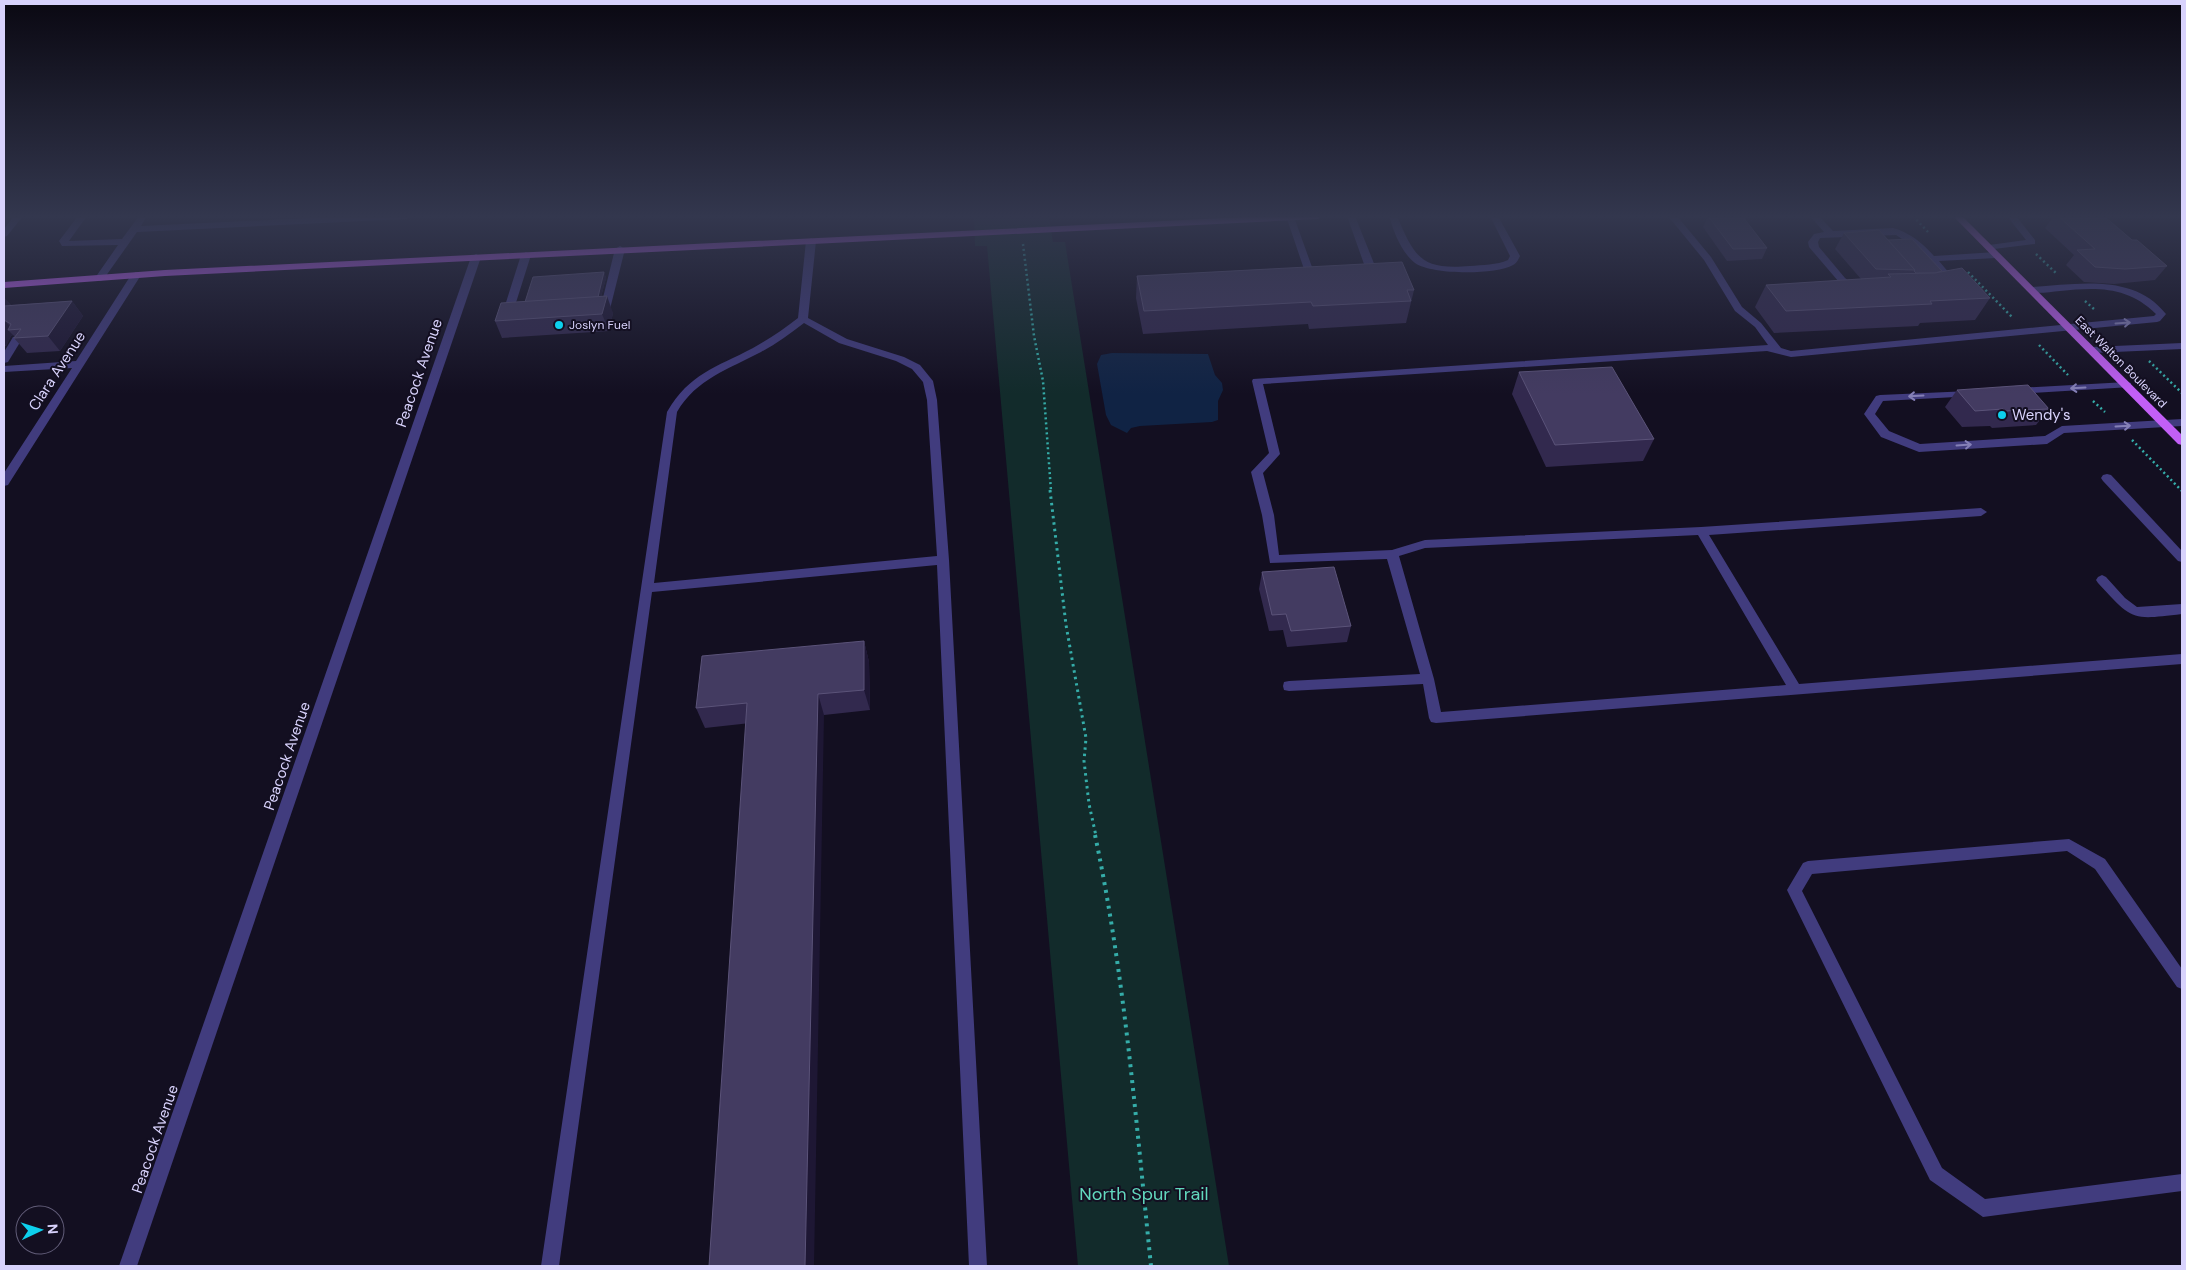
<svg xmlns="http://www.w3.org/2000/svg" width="2186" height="1270" font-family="'DM Sans',sans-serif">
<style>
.green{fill:#122b2b}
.water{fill:#102344}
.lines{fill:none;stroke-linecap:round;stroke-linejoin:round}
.path-far2{stroke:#35ada9;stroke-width:2.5;stroke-dasharray:2 3;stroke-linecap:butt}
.path-far1{stroke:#35ada9;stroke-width:3;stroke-dasharray:2.5 4;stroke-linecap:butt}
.path{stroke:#35ada9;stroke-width:4;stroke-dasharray:3 5;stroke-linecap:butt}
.minor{fill:#413c7e;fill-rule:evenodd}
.major{fill:#c25ff6;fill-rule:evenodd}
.wall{fill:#32294e}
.shaded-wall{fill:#1e1734}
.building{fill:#433b61;stroke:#5b5379}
.oneway{stroke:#8580b7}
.poi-dot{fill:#0dd0ed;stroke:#130f21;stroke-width:2}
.labels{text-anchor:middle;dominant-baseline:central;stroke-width:4;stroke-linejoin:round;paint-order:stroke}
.far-poi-label{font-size:12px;fill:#d8d2fc;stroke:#130f21;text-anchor:start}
.far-street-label{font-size:12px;fill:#d8d2fc;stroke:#130f21}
.street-label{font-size:15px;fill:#d8d2fc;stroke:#130f21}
.poi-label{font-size:15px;fill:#d8d2fc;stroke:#130f21;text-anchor:start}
.near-park-label{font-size:18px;fill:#62d8be;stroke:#130f21}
</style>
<rect width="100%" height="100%" fill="#130f21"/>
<polygon class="green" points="974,216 1049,216 1053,242 1065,242 1229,1266 1078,1266 987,246 975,246"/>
<polygon class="water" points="1112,353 1208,354 1215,375 1222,383 1223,390 1218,401 1218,420 1212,422 1140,426 1131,428 1127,433 1111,425 1106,415 1097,364 1101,355"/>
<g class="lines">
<g class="path-far2">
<polyline points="1913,216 1928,232"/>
<polyline points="1023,244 1034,336 1043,381 1051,491"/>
<polyline points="2036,254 2057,274"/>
<polyline points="1968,272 2012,317"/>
<polyline points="2085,301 2095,310"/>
<polyline points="2039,345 2068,375"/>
<polyline points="2149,361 2182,393"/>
<polyline points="2093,401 2105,412"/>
<polyline points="2132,440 2182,491"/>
</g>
<polyline class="path-far1" points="1050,490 1066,625 1086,738 1084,761 1089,804 1096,836"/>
<path class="path" d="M1095,835C1125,977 1136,1122 1151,1266"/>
<g class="minor">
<polygon points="14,216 23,216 7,236 4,237 4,229"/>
<polygon points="78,216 87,216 69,241 122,239 139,216 147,216 141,226 352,216 410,216 406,219 137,232 103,280 100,281 95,278 118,245 62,246 59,241"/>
<polygon points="1286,216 1294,217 1312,267 1325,267 1325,271 1305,272"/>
<polygon points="1347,216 1355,216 1375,266 1373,268 1357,270 1352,267 1354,265 1364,264"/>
<path d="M1389,216H1397C1415,258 1421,270 1470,266C1482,265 1497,265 1508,260L1510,256L1490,216H1498L1520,256C1518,260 1517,263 1513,265C1495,275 1432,275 1415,263C1401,252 1394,232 1389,216Z"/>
<path d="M1668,216H1677L1711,257L1742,307L1761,323L1781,348L1791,351L2154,316L2156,314C2128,286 2097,287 2060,291C2050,292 2038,294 2029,292L2027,290L2032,287C2078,284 2134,273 2166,314L2160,321L2157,322L1791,357L1767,351L1263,384L1280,454L1263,473L1274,515L1279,555L1392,550L1425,540L1701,527L1981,508L1987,512L1981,516L1709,535L1799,684L2182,654V664L1436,723L1431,722L1429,718L1423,684L1289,691L1284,690L1283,686L1284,682L1289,681L1420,674L1387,559L1270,563L1262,515L1251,472L1269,453L1252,381L1253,379L1768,345L1755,327L1735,311L1704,260ZM1698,535L1786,685L1441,712L1434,679L1399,556L1425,548Z"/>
<path d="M1810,216H1819L1833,231L1893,228C1911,233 1922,243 1934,256L1996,252L2001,255L1996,258L1939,261L1955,280L1953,286H1947L1945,280L1916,248L1896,235L1820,238L1818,242L1819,247L1845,278L1857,287L1859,289L1854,292L1839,282L1809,247L1808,242L1814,234L1824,232Z"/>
<polygon points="2007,216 2016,216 2035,240 2035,244 1986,250 1986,246 1989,245 2026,240"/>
<path d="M811,238L816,241L808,318L847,339L904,357L920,365L933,381L937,400L949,560L987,1266H969L937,565L652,592L559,1266H541L667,412C690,373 715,368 753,348C769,339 784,329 798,318L806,241ZM804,323L839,343L896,361L912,369L923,382L927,400L937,556L654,583L677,412C696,379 729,369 761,352C776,344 790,334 804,323Z"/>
<polygon points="620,246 625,249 610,309 605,312 595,311 595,307 601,306 615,249"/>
<polygon points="526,252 531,255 513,312 516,314 511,317 504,317 502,315 521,255"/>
<polygon points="476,254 481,257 137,1266 119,1266 471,257"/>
<polygon points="136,272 141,275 8,485 4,486 4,473 72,368 4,372 4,366 76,361 131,275"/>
<polygon points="17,336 22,339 8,362 4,363 4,352 13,337"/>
<polygon points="2182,343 2182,349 2092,353 2087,350 2092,347"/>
<polygon points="2127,382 2131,383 2131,387 2017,394 2012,391 2017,388"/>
<polygon points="1970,391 1974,392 1975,394 1974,396 1883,401 1875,414 1889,431 1920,444 2045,436 2062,426 2182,419 2182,426 2064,433 2047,444 1919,452 1881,437 1864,414 1876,396 1880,395"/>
<polygon points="2107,474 2111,475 2182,551 2182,562 2178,561 2103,481 2101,478 2103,475"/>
<path d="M2102,575L2106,577L2125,598L2137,607L2182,604V614C2131,620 2133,621 2098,583L2096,580L2098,577Z"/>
<polygon points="2069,839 2105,859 2182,969 2182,989 2177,987 2095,869 2067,851 1812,874 1802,891 1942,1168 1985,1199 2182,1174 2182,1191 1983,1217 1930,1180 1787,890 1803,863 1808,861"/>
</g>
<g class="major">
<polygon points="1265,216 1322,216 1318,219 165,276 4,288 4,282 165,270"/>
<polygon points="1953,216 1962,216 2182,435 2182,445 2178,444"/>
</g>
</g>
<g class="wall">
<polygon points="1708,216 1731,217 1767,248 1762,259 1727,261 1703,227"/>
<polygon points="2054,216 2104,216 2132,240 2167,266 2155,280 2114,284 2084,282 2066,265 2074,255 2045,228"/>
<polygon points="1844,233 1888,240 1942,271 1990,298 1975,320 1920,323 1918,326 1774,333 1755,307 1766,285 1861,279 1835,249"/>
<polygon points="604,272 606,278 601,297 613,313 609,331 502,338 495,321 525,302"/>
<polygon points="1137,276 1414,290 1406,323 1309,329 1308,324 1143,334 1136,298"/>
<polygon points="4,299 5,299 11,305 72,301 83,316 60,351 27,353 14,338 15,337 13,335 11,336 6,346 4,346"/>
<polygon points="1519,372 1654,439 1643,461 1546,467 1512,394"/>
<polygon points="1957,390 2049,409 2036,425 1992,428 1990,426 1962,427 1945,407"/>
<polygon points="1262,572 1351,626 1347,642 1287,647 1283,630 1269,631 1259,589"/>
<polygon points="864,641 869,662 870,710 705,728 696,708"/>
</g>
<g class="shaded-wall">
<polygon points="604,272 606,278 599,304 597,299"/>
<polygon points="607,296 613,313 609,331 602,314"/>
<polygon points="5,299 18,314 4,311 4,301"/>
<polygon points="72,301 83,316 60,351 48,336"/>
<polygon points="4,320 13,329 8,330 13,335 11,336 6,346 4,344"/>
<polygon points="864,641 869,662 870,710 864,690"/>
<polygon points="818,694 824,715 814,1266 805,1266"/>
</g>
<g class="building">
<polygon points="1708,216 1729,216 1731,217 1743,217 1767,248 1733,249"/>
<polygon points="2058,216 2104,216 2132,240 2137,240 2167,266 2125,269 2095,267 2077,250 2095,249"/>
<polygon points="1879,230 1915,270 1876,269 1844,233"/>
<polygon points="1912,239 1942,271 1935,273 1916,273 1914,271 1915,270 1888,240"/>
<polygon points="1402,262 1414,290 1407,290 1411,301 1313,306 1311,302 1144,311 1137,276"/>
<polygon points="1962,268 1990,298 1930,301 1932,304 1786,311 1766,285 1891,277 1888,274 1935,273"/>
<polygon points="604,272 598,297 525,302 533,277"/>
<polygon points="607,296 602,314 495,321 501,303"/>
<polygon points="72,301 48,336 14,338 21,329 8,330 11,324 4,320 4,306"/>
<polygon points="1612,367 1654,439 1555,445 1519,372"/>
<polygon points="2028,385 2049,409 2005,411 2003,409 1975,411 1957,390"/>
<polygon points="1334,567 1351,626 1291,631 1286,614 1272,615 1262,572"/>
<polygon points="864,641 864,690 818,694 805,1266 709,1266 747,703 696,708 702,656"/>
</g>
<defs><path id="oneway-shaft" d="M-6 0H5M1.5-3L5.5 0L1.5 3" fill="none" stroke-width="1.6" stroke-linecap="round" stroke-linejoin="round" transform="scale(1.25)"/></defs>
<g class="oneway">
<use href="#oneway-shaft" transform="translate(2123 323) rotate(-4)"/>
<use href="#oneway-shaft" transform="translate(2078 388) rotate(177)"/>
<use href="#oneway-shaft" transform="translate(1916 396) rotate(177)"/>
<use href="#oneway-shaft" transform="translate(2123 426) rotate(-3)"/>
<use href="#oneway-shaft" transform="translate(1964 445) rotate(-4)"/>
</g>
<linearGradient id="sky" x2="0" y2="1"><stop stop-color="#0a0812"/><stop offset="0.55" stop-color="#33374e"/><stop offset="1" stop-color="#33374e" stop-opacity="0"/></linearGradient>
<rect width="2186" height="394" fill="url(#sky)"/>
<g class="poi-dot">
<circle cx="559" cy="325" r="5"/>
<circle cx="2002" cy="415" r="5"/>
</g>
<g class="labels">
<g class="far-poi-label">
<text x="569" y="325">Joslyn Fuel</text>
</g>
<g class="far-street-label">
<text transform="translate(2121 362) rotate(45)">East Walton Boulevard</text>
</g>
<g class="street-label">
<text transform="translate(57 371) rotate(-57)">Clara Avenue</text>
<text transform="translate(419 373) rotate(-71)">Peacock Avenue</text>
<text transform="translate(287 756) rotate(-71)">Peacock Avenue</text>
<text transform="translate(155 1139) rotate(-71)">Peacock Avenue</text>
</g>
<g class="poi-label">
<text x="2012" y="415">Wendy's</text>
</g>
<g class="near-park-label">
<text x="1144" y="1194">North Spur Trail</text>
</g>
</g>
<rect width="2186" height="1270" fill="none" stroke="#d8d2fc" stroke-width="10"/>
<g transform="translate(40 1230) rotate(86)"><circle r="24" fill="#130f21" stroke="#625d79"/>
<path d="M0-4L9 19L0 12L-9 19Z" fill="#0dd0ed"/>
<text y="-8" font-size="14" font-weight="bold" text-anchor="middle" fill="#d8d2fc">N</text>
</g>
</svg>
